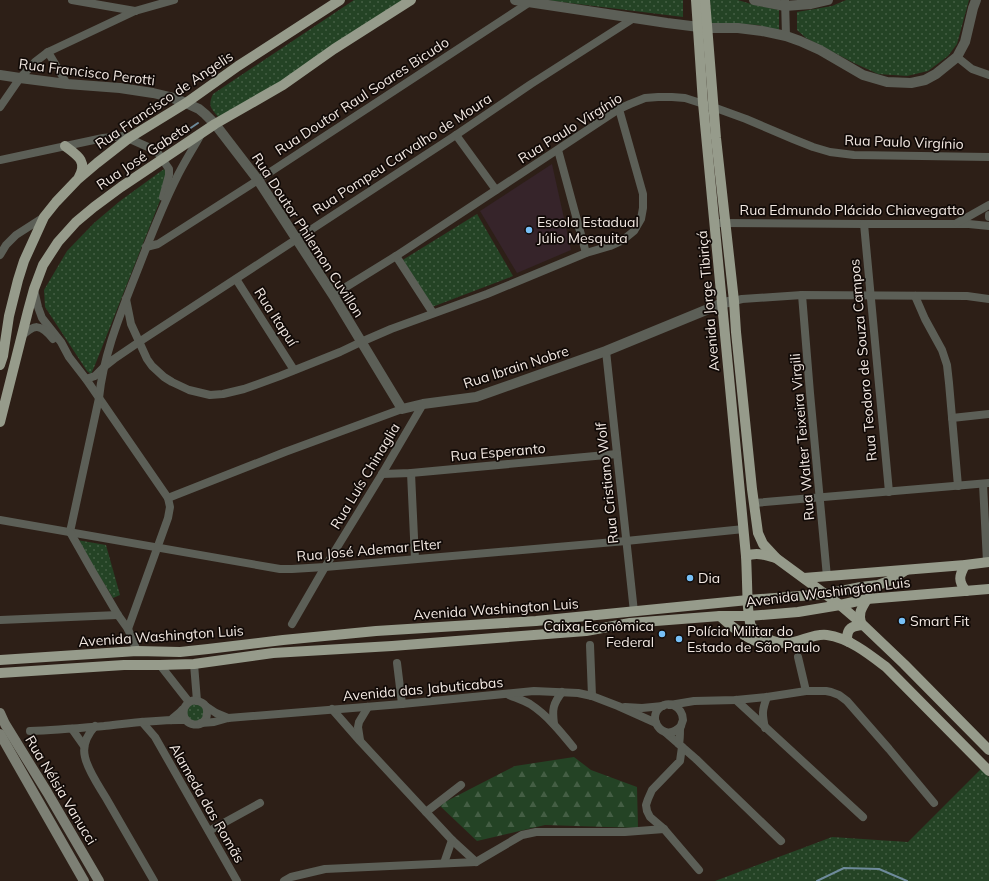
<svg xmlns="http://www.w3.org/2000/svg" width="989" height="881" font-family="Mulish,sans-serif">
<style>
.education{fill:#36242a}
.grass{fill:url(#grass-dots)}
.forest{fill:url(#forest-firs)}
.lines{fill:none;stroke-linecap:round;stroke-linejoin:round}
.stream{stroke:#6e8b9b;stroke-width:2}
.minor{stroke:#5c5f57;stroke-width:8}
.tertiary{stroke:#5c5f57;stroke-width:10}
.secondary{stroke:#7d8075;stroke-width:10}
.primary{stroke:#969b8b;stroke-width:10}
.poi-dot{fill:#77c0f7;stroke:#110a07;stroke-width:1.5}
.labels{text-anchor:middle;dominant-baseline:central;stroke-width:3.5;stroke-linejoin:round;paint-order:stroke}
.street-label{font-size:14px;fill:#f2e8e2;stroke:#110a07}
.poi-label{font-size:14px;fill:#f2e8e2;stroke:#110a07;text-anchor:start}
</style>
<defs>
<pattern id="grass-dots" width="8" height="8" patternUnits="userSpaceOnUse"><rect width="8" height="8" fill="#244325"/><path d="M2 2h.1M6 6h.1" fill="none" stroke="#445e44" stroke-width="1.8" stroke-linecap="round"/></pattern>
<pattern id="forest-firs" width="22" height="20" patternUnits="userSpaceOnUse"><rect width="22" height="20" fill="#244325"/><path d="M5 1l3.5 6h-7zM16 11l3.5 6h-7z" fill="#445e44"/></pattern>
</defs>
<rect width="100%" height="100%" fill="#2d1f17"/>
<polygon class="education" points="552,164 571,250 517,273 480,211"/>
<g class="grass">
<path d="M354,0H407L225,119H220C212,109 207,107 213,94Z"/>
<polygon points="545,0 683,0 683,17"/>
<polygon points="710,0 738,0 751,4 779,10 779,31 758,25 711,23"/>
<polygon points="846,0 969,0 957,44 948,56 928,71 907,76 878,74 854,63 806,38 797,30 797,12 832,6"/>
<polygon points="164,169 167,173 167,183 95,365 91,374 87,371 45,307 44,290 67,251 94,223 120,201"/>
<polygon points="477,214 513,276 432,307 401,261"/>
<polygon points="77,540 106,545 120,595 113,598"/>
<polygon points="193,702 204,707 204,718 199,722 191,721 185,712"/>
<polygon points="981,769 989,777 989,881 715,881 832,837 908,842"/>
</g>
<polygon class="forest" points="574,757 591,770 637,787 638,828 545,825 477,841 439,805 515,766"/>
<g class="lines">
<g class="stream">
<polyline points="170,142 198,123"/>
<polyline points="817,881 844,868 879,869 907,881"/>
</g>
<g class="minor">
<polyline points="72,0 135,11"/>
<polyline points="785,0 786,36"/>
<polyline points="48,52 67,84"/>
<polyline points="957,57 972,69 989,75"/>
<polyline points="0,107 20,78 35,62 48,52 135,11 174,0"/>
<polyline points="456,135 496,190"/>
<polyline points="558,150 586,253"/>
<polyline points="0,160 103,138 123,136 148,147 158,153 169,169 169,175 163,197"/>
<polyline points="989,215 989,217"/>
<polyline points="720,223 864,224 969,224 989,226"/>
<polyline points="957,223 989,205"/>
<polyline points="864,224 889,492"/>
<polyline points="146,247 158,244 258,180 530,2"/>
<polyline points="0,255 6,245 16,235 44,217"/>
<polyline points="396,256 433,313"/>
<polyline points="236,279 294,370"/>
<polyline points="34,290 38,307 42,318 61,342 69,357 86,379 168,498 170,507 168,518 128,629"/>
<polyline points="333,295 396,256 619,109 630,104 645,98 658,97 672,97 685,98 713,107 746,119 793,139 813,147 830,152 854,155 989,157"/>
<polyline points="802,295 810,393 827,577"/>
<polyline points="915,296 925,319 942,350 947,365 949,383 958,486"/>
<polyline points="126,299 131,324 147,359 152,366 164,377 172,382 189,390 210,395 223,394 244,389 280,376 340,352 361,342 391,329 487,294 586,253 610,246 623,240 634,231 641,219 643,208 643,194 619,109"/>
<polyline points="734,301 742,299 802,295 967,296 989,299"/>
<path d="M21,337C34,324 40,323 53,339"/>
<polyline points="606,351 634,612"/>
<polyline points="86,379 95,376 105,366 114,359 139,342 456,135 531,84 634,18"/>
<polyline points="952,418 989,414"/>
<polyline points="411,473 415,559"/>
<polyline points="382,474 411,473 617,454"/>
<polyline points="983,484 987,562"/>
<polyline points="168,498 285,452 402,409"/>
<polyline points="754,503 989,483"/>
<polyline points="0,520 280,569 292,569 325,567 626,541 744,529"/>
<path d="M70,532L99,398C103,358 118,320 132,284C146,249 159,213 176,179C183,164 193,149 201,134"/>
<polyline points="70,532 91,569 118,615 128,629 137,651"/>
<polyline points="0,620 118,615"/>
<polyline points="292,624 325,567 382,474 423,404"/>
<polyline points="590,645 592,696"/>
<polyline points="798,657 806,691"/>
<polyline points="397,663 402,704"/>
<polyline points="194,664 197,701"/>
<polyline points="160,665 189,702"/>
<path d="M509,695C516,698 523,700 530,704C547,715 560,731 573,747"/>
<polyline points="736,700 863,817"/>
<polyline points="670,705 694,701 736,700 767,697 806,691 826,691 831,692 839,695 847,701 889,749 934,803"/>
<polyline points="207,707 216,713 228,718"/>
<polyline points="625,707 642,708 663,706"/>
<polyline points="332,709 360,741 452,840 476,862"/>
<path d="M171,720C175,716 180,713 183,709C185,708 185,706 187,704C191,699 199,700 204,704C206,706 208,709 207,713C207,730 180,728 184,709"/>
<polyline points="142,722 155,737 237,881"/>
<polyline points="201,723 214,722 228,718 402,704 534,691 578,693 592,696 618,706 656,723"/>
<path d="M554,724C552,709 553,704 562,692"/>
<path d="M95,726C87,735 82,745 85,757C88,771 99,786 106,798C122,826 138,853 154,881"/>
<path d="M765,728C762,714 762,710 767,697"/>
<polyline points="72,729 84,746"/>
<path d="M30,731C55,730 79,728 104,726C131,723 158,719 186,720"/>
<polyline points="665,732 696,759 781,841"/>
<polyline points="360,740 358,727 359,722 368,707"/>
<path d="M679,744C680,739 680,734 680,729C681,725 682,723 683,720C683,713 679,708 673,705C670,704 667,704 664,705C643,714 663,746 681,726"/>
<polyline points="682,747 680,761 652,790 648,799 646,805 647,811 650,817 664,829 699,870"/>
<polyline points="426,812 461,785"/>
<polyline points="209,831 260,803"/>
<polyline points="444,863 452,840"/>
<polyline points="284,881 291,877 325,869 476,862 522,835 536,832 625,832 664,829"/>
</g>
<g class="tertiary">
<polyline points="515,0 667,23 707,28 738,28 762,31 786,36 800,41 820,50 863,75 887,82 911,83 925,80 936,74 957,57 965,42 973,8 976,0"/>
<polyline points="754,0 785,6 811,4 828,0"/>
<polyline points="0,75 20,78 67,84 120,88 153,93 170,97 186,103 199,109 205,114 215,124 258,180 333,295 402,409 423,404 476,397 493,391 606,351 723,303 734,301"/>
</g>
<g class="secondary">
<polyline points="0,713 5,724 47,792 99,881"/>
<polyline points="0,734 84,881"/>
</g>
<g class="primary">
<path d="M696,0L703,103L746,556C747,573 747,591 748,608C749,614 749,621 751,626C757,635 775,644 786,643C800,643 813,633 827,635C849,638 869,654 886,667L989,771"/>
<polyline points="705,0 716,138 734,301 736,332 752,489 758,533 763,544 776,558 840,605 861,623 904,664 989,750"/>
<path d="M65,146C77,155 88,161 79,177"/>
<polyline points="0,365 3,356 9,316 18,280 24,261 44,217 56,202 77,180 97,163 129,138 186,103 238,66 340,0"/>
<polyline points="0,422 28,311 34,289 43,265 58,242 76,222 94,207 121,187 215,124 283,85 334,49 411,0"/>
<path d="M746,556C757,552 765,555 776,558"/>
<path d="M965,565C959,576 958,581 966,591"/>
<polyline points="804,578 965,565 989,562"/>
<path d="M720,616C733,628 756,647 774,644"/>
<path d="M861,623C858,612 862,608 867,599"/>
<path d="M849,642L847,639C847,628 852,626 862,625"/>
<polyline points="0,660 137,651 180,652 208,649 283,640 376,631 536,621 748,600 826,594 861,587 878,585 889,581 906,570"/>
<polyline points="0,673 124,665 160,665 194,664 273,653 392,646 586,631 630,623 720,616 749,616 798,612 840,605 867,599 989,589"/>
</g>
</g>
<g class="poi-dot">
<circle cx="529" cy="230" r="4"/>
<circle cx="690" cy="578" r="4"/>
<circle cx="902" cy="621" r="4"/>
<circle cx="662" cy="634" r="4"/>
<circle cx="679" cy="639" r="4"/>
</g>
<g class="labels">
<g class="street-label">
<text transform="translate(87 72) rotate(7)">Rua Francisco Perotti</text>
<text transform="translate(362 96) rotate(-33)">Rua Doutor Raul Soares Bicudo</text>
<text transform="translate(164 100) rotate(-34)">Rua Francisco de Angelis</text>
<text transform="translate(570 128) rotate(-32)">Rua Paulo Virgínio</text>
<text transform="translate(904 142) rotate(2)">Rua Paulo Virgínio</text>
<text transform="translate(402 154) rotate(-33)">Rua Pompeu Carvalho de Moura</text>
<text transform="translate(143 156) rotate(-34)">Rua José Gabeta</text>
<text x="852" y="210">Rua Edmundo Plácido Chiavegatto</text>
<text transform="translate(308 235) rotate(57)">Rua Doutor Philemon Cuvillon</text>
<text transform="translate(708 301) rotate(-95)">Avenida Jorge Tibiriçá</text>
<text transform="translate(276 317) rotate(57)">Rua Itapuí</text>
<text transform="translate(863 360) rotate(-95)">Rua Teodoro de Souza Campos</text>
<text transform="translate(516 367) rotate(-18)">Rua Ibrain Nobre</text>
<text transform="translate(802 437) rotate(-95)">Rua Walter Teixeira Virgili</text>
<text transform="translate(498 452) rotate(-5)">Rua Esperanto</text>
<text transform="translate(365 476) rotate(-59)">Rua Luís Chinaglia</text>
<text transform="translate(607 483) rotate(-96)">Rua Cristiano Wolf</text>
<text transform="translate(369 550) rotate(-5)">Rua José Ademar Elter</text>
<text transform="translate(828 592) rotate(-7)">Avenida Washington Luis</text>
<text transform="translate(496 609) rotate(-4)">Avenida Washington Luis</text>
<text transform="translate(161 636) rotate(-4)">Avenida Washington Luis</text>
<text transform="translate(423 689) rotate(-5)">Avenida das Jabuticabas</text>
<text transform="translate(61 790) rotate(59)">Rua Nélsia Vanucci</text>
<text transform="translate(207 803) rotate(60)">Alameda das Romãs</text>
</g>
<g class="poi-label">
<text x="537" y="222">Escola Estadual<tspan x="537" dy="16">Júlio Mesquita</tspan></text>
<text x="698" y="578">Dia</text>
<text x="910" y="621">Smart Fit</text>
<text x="654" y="626" text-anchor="end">Caixa Econômica<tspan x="654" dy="16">Federal</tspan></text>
<text x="687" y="631">Polícia Militar do<tspan x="687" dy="16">Estado de São Paulo</tspan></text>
</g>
</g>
</svg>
